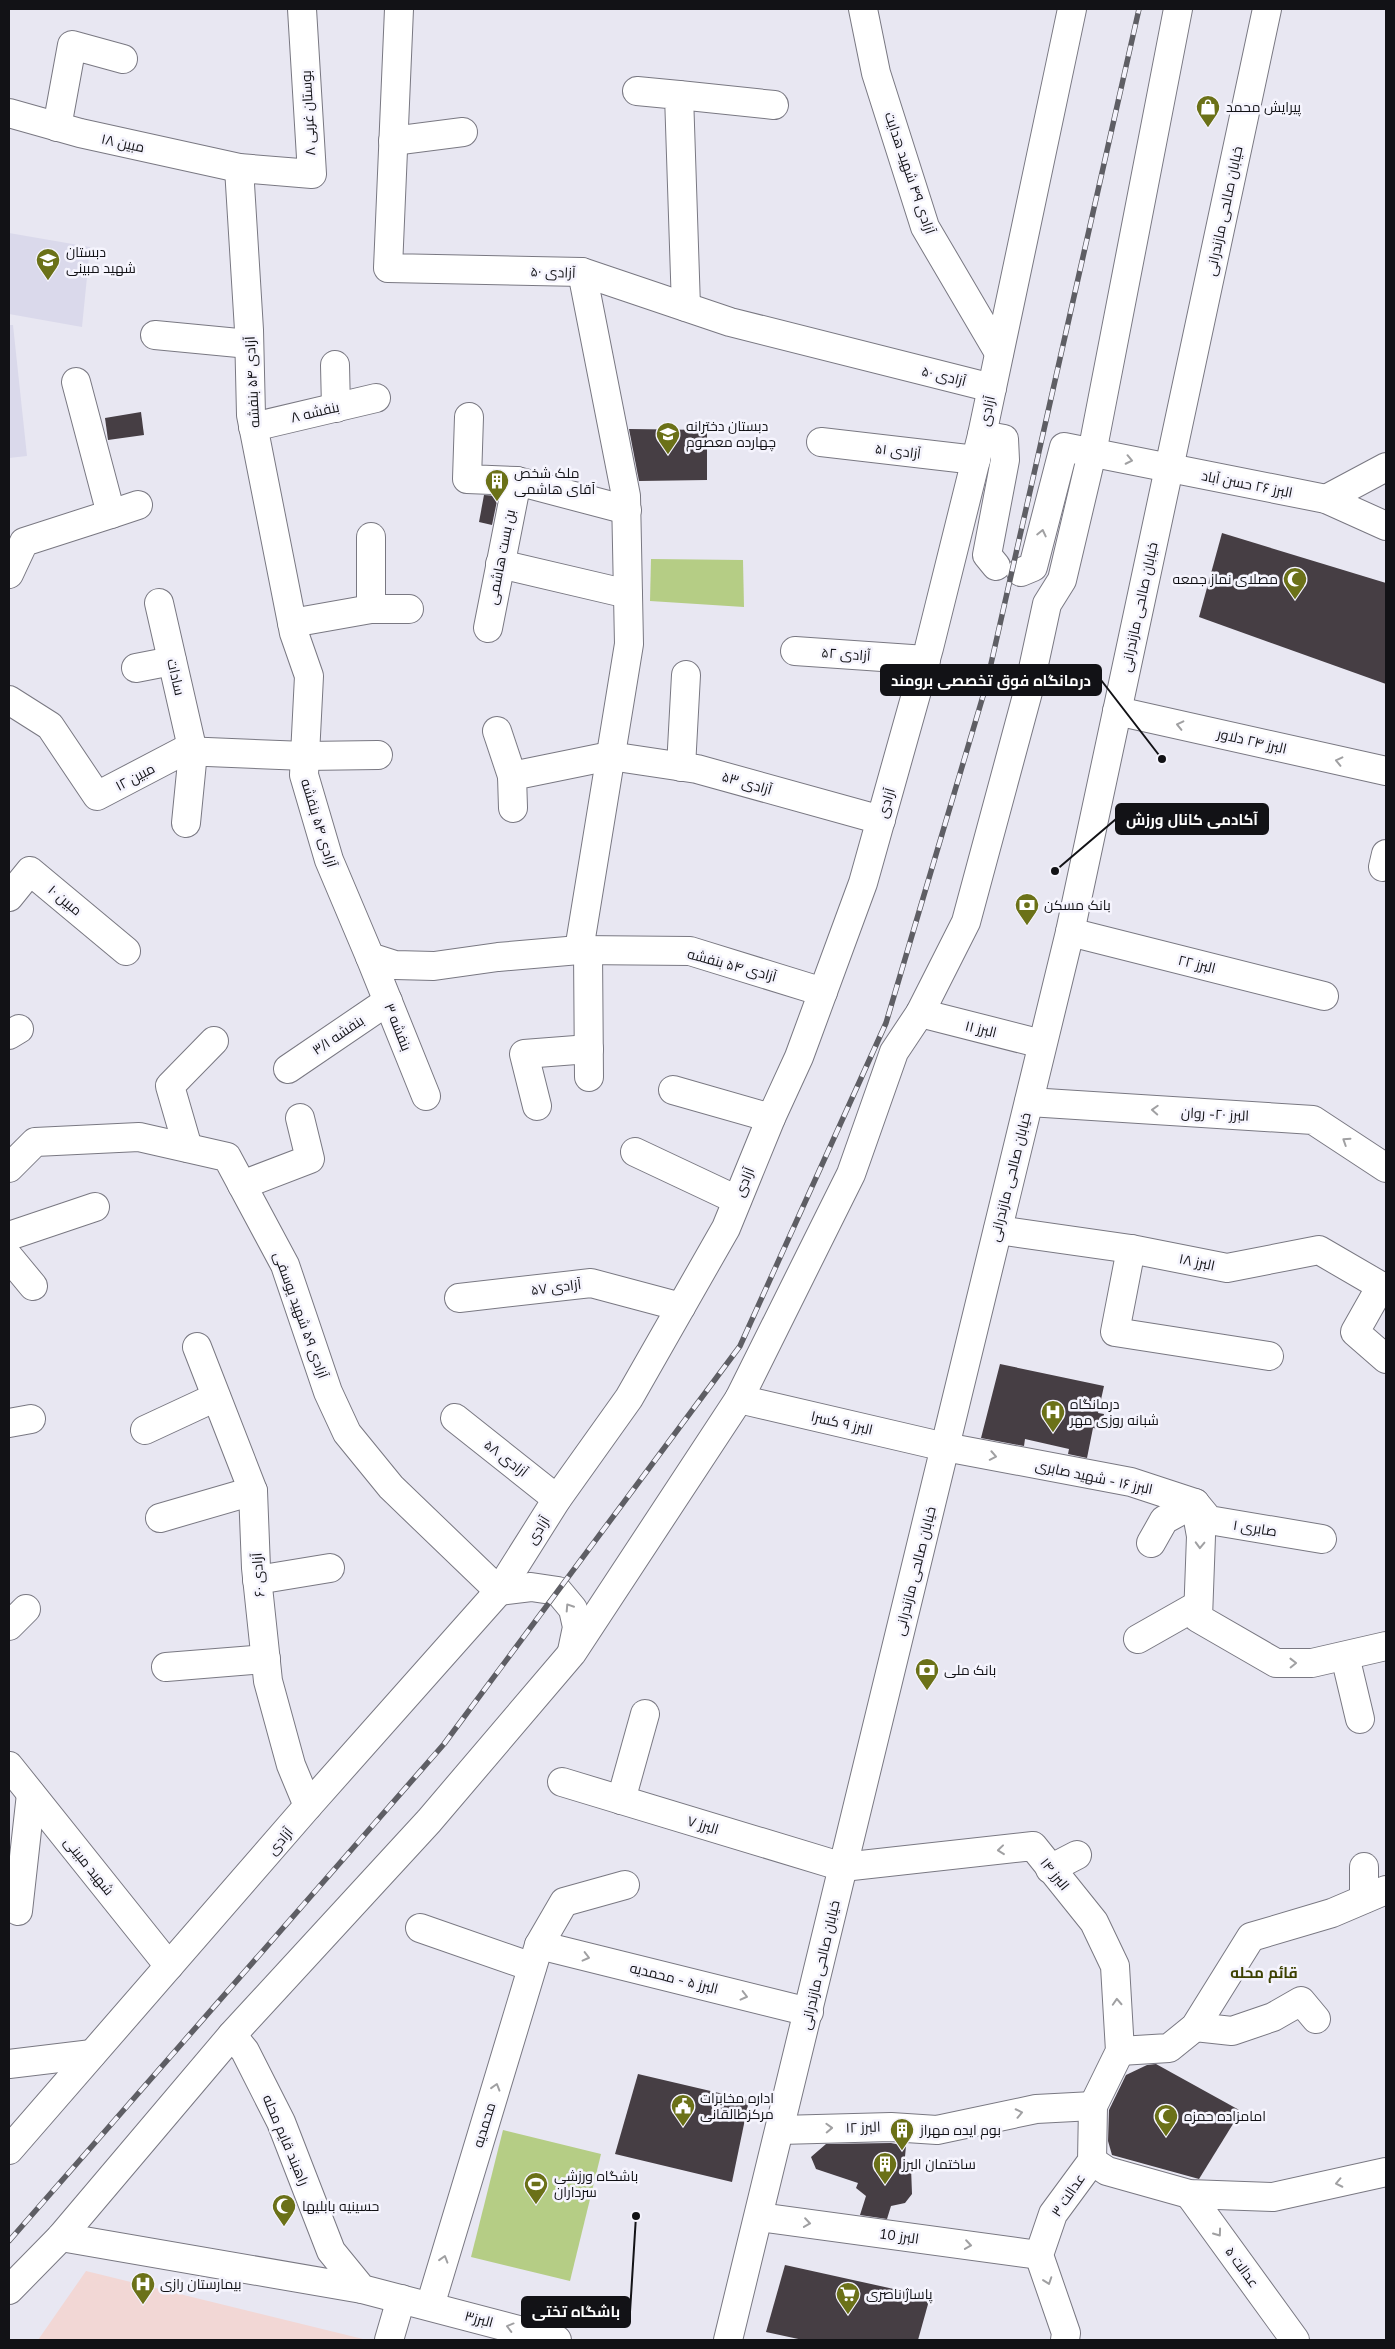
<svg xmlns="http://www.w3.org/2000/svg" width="1395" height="2349" font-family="Mulish,Cairo,sans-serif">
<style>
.built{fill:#dad9eb}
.medical{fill:#f2d7d5}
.green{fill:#b5cd85}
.building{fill:#463e44}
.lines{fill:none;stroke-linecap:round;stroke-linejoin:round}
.minor-casing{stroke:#797882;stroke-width:30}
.major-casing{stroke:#797882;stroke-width:30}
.minor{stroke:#fff;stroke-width:28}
.major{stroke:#fff;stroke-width:28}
.rail-casing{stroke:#5e5e64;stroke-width:5.5}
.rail{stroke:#f5f4fd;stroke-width:4;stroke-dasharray:11;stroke-linecap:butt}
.oneway{stroke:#a0a0a2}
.labels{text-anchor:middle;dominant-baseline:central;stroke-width:5;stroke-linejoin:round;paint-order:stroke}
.poi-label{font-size:14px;fill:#121216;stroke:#f5f4fd;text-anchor:start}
.street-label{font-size:14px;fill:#121216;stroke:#f5f4fd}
.neighbourhood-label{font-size:15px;font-weight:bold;fill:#3d4101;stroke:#f5f4fd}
.leader{fill:none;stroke:#121216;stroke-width:2}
.callout-dot{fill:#121216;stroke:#f5f4fd;stroke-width:2}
.callout{fill:#121216;stroke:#121216;stroke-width:2}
.callout-label{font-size:15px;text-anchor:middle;font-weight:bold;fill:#fff}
</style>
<rect width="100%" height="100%" fill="#e8e7f2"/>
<g class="built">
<polygon points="9,233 90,247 82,327 9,314"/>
<polygon points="9,325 13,325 27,456 9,458"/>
</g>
<polygon class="medical" points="86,2271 363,2339 38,2340"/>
<g class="green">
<polygon points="651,559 743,560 744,607 650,601"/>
<polygon points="503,2130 601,2154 570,2281 471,2257"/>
</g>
<g class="building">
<polygon points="141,412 144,435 108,440 105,418"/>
<polygon points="629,429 707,430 707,480 639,481"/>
<polygon points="484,495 498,496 492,525 479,522"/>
<polygon points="1222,533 1386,583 1386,684 1199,617"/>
<polygon points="1000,1364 1104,1386 1098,1413 1104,1414 1101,1429 1093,1428 1087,1458 1068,1454 1069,1449 1025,1439 1024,1446 981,1438"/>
<polygon points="1156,2064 1241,2111 1199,2179 1112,2155 1108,2141 1109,2110 1126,2075 1147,2065"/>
<polygon points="638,2074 749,2100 732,2182 615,2154"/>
<polygon points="891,2143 906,2146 904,2167 911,2167 912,2194 905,2203 891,2206 887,2219 860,2215 866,2196 856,2188 858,2183 816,2169 811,2157 826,2144"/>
<polygon points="785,2265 930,2297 918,2340 803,2340 766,2332"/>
</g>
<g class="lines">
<g class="minor-casing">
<g id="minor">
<polyline points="399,9 388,268 582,272 730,322 992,388"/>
<polyline points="863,9 876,73 925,227 999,353"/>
<polyline points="637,91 679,95 686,307"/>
<polyline points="679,95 774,105"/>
<polyline points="9,113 80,133 239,168 312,174 302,9"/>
<polyline points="57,127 72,45 123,59"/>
<polyline points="393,141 463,132"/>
<polyline points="239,168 249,330 251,415 294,633 309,676 304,775 329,860 370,957 395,965 434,966 498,957 579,950 690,951 823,992"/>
<polyline points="155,335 249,344"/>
<polyline points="335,365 336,408"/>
<polyline points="469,417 467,479 517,481"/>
<polyline points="253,427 376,398"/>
<polyline points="982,435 1004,439 1005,460 987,555 996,566"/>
<polyline points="821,442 976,460"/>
<polyline points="1326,499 1386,467"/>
<polyline points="111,514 138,505"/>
<polyline points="371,537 371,609"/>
<polyline points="500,564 628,594"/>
<polyline points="1021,572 1033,567 1064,447 1326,499 1386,526"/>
<polyline points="9,574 24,542 111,514 76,382"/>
<polyline points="159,603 193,752 186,823"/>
<polyline points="292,623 371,609 409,609"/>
<polyline points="488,628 517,481 627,510"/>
<polyline points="795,651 926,660"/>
<polyline points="136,668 172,661"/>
<polyline points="9,700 50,726 97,796 183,751 305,756 378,755"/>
<polyline points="1117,711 1386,771"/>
<polyline points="497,731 512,776"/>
<polyline points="681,767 686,675"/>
<polyline points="513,808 512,776 610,756 697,769 881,820"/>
<polyline points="1383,867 1386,854"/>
<polyline points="9,897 30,871 126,951"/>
<polyline points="1070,932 1324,996"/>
<polyline points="579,950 629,644 626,496 582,272"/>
<polyline points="588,951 589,1077"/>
<polyline points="370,957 426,1096"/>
<polyline points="920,1013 1042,1044"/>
<polyline points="9,1035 19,1029"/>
<polyline points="288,1069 388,1001"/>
<polyline points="673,1090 771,1118"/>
<polyline points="1029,1102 1313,1120 1386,1168"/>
<polyline points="537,1106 524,1054 589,1049"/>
<polyline points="188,1148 170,1086 214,1041"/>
<polyline points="635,1152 737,1200"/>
<polyline points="9,1168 35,1142 139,1137 227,1157 285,1265 328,1392 347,1433 391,1487 499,1591 531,1587 558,1591 573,1609 577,1627 572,1651"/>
<polyline points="242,1185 310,1159 300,1118"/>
<polyline points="998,1230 1131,1249 1227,1268 1319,1250 1386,1289"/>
<polyline points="9,1236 95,1207"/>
<polyline points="1131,1249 1115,1332 1269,1356"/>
<polyline points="9,1257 33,1286"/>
<polyline points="1381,1286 1355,1332 1386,1359"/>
<polyline points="459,1298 591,1283 681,1307"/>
<polyline points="197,1347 253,1491 256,1568 268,1681 291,1765 308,1806"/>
<polyline points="739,1399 945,1447 1131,1482 1195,1503 1201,1536 1198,1618 1276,1663 1312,1663 1386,1646"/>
<polyline points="455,1418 557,1499"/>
<polyline points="9,1423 31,1419"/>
<polyline points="145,1430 216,1397"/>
<polyline points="160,1518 253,1491"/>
<polyline points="1151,1543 1164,1520 1195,1503 1209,1520 1322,1539"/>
<polyline points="257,1580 330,1568"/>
<polyline points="9,1626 26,1609"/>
<polyline points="1138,1639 1198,1605"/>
<polyline points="1345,1656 1360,1719"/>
<polyline points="166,1667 266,1659"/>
<polyline points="9,1766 169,1966"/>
<polyline points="562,1782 843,1867 1033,1846 1094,1922 1115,1966 1120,2051 1093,2106 1092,2161 1053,2214 1039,2255 1066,2333 1065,2340"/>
<polyline points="621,1800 645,1714"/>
<polyline points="1364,1867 1364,1899"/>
<polyline points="1050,1869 1077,1855"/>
<polyline points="18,1911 31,1794"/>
<polyline points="420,1928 532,1967"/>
<polyline points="539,1945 809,2012"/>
<polyline points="1195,2027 1232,2031 1273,2017 1301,2001 1316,2019"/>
<polyline points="1120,2051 1169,2048 1195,2027 1251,1937 1332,1913 1386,1890"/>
<polyline points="9,2064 92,2054"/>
<polyline points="780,2130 891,2127 937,2130 1036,2109 1093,2106"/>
<polyline points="1092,2161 1107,2171 1189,2194 1273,2197 1386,2172"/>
<polyline points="1189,2194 1295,2340"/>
<polyline points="759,2217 1039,2255"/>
<polyline points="61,2237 362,2289"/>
<polyline points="9,2290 61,2237 232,2035 429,1821 572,1653 739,1399 851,1174 894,1052 920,1013 966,922 1028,692 1047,604 1062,580 1092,453 1178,9"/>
<polyline points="430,2306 539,1945 564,1902 625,1885"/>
</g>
</g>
<g class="major-casing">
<g id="major">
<polyline points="232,2035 245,2051 281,2122 331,2251 362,2289 557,2340"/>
<polyline points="9,2150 308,1806 499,1591 557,1499 629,1398 726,1228 771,1118 799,1057 863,883 929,648 982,435 1072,9"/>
<polyline points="389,2340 401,2299"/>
<polyline points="728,2340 1070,932 1267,9"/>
</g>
</g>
<use href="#minor" class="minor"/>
<use href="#major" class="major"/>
<g class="rail-casing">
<polyline id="rail" points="9,2241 444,1744 740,1346 886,1023 986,686 1139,9"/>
</g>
<use href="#rail" class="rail"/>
</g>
<defs><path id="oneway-chevron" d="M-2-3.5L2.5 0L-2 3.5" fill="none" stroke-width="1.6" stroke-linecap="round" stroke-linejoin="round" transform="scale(1.25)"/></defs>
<g class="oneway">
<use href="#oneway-chevron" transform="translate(1129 460) rotate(12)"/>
<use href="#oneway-chevron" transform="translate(1042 533) rotate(-77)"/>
<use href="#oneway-chevron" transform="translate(1180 725) rotate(-167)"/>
<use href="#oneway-chevron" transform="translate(1339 761) rotate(-167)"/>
<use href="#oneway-chevron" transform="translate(1155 1110) rotate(-177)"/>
<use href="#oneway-chevron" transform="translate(1346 1141) rotate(-147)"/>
<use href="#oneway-chevron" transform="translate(993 1456) rotate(11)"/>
<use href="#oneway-chevron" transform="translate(1200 1545) rotate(92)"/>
<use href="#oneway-chevron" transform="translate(569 1607) rotate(-123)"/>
<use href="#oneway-chevron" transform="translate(1293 1663) rotate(-1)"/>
<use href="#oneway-chevron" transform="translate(1001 1850) rotate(174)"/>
<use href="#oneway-chevron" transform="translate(586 1957) rotate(14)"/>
<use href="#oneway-chevron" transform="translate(744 1996) rotate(14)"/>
<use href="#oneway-chevron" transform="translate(1117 2002) rotate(-93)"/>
<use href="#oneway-chevron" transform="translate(496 2087) rotate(-73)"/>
<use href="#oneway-chevron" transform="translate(1019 2113) rotate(-12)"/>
<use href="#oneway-chevron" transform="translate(829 2128) rotate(-2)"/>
<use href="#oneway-chevron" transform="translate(1339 2183) rotate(168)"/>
<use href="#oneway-chevron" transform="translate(807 2223) rotate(8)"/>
<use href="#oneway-chevron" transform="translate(1218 2233) rotate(54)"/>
<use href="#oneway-chevron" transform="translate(968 2245) rotate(8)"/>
<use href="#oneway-chevron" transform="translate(444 2259) rotate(-73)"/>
<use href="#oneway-chevron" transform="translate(1048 2281) rotate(71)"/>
<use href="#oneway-chevron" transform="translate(510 2327) rotate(-165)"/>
</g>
<defs>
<g id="shop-pin" transform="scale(1.25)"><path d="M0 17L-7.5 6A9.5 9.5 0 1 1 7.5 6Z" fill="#6b7118" stroke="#f5f4fd"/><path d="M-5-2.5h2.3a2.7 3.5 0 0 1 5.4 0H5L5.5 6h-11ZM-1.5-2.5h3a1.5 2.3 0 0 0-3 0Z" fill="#fff"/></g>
<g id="school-pin" transform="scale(1.25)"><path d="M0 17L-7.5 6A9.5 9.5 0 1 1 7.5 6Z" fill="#6b7118" stroke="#f5f4fd"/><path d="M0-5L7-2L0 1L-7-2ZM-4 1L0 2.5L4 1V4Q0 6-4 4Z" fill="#fff"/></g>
<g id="building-pin" transform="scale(1.25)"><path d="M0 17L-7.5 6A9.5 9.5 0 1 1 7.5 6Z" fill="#6b7118" stroke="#f5f4fd"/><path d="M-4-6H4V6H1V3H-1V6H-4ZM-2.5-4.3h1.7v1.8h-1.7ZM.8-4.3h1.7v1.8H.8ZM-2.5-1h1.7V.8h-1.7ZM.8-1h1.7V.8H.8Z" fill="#fff"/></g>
<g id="mosque-pin" transform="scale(1.25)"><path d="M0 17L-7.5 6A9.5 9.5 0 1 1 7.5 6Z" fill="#6b7118" stroke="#f5f4fd"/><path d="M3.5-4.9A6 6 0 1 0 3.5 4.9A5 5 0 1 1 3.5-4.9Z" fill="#fff"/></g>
<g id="bank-pin" transform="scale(1.25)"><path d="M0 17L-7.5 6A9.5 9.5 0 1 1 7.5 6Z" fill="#6b7118" stroke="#f5f4fd"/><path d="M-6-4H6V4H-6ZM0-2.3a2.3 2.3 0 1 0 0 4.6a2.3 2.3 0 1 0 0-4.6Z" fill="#fff"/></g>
<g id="hospital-pin" transform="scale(1.25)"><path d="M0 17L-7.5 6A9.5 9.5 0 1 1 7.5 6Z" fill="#6b7118" stroke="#f5f4fd"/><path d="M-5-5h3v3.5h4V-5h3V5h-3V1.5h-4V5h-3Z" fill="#fff"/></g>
<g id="civic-pin" transform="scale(1.25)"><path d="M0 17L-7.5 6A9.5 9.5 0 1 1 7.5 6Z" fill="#6b7118" stroke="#f5f4fd"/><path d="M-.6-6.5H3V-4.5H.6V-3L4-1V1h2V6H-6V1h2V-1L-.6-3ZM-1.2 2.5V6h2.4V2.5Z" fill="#fff"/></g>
<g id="stadium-pin" transform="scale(1.25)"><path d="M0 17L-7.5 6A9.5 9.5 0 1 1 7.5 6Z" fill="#6b7118" stroke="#f5f4fd"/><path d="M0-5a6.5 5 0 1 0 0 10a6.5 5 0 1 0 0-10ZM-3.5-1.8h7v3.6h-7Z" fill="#fff"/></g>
<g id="supermarket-pin" transform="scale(1.25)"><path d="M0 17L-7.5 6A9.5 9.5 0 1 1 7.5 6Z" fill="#6b7118" stroke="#f5f4fd"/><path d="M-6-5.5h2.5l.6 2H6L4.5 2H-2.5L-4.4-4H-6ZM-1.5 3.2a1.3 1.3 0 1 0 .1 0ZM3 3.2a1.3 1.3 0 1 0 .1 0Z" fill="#fff"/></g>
</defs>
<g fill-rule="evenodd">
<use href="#shop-pin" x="1208" y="107"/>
<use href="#school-pin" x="48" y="260"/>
<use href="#school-pin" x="668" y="434"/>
<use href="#building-pin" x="497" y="481"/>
<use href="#mosque-pin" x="1295" y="579"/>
<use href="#bank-pin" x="1027" y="905"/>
<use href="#hospital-pin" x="1053" y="1412"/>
<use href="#bank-pin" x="927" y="1670"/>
<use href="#civic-pin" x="683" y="2106"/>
<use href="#mosque-pin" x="1166" y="2116"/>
<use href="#building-pin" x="902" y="2130"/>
<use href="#building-pin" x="885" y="2164"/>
<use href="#stadium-pin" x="536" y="2184"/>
<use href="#mosque-pin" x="284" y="2206"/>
<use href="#hospital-pin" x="143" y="2284"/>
<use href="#supermarket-pin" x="848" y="2294"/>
</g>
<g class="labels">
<g class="poi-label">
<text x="1226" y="107">پیرایش محمد</text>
<text x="66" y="252">دبستان<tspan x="66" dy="16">شهید مبینی</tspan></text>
<text x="686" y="426">دبستان دخترانه<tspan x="686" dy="16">چهارده معصوم</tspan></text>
<text x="514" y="473">ملک شخص<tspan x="514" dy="16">آقای هاشمی</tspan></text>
<text x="1278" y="579" text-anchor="end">مصلای نماز جمعه</text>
<text x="1044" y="905">بانک مسکن</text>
<text x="1070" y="1404">درمانگاه<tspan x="1070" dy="16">شبانه روزی مهر</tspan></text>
<text x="944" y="1670">بانک ملی</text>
<text x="700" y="2098">اداره مخابرات<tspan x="700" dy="16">مرکزطالقانی</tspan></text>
<text x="1184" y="2116">امامزاده حمزه</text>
<text x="920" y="2130">بوم ایده مهراز</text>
<text x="902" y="2164">ساختمان البرز</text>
<text x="554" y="2176">باشگاه ورزشی<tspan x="554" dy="16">سرداران</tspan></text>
<text x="302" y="2206">حسینیه بابلیها</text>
<text x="160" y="2284">بیمارستان رازی</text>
<text x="866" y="2294">پاساژ ناصری</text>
</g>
<g class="street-label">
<text transform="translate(308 113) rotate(-93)">بوستان غربی ۸</text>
<text transform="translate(123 143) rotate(12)">مبین ۱۸</text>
<text transform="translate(910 173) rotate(71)">آزادی ۴۹ شهید هدایت</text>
<text transform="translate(1224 211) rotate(-78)">خیابان صالحی مازندرانی</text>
<text transform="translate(553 272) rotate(2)">آزادی ۵۰</text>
<text transform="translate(944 376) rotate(14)">آزادی ۵۰</text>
<text transform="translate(252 382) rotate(-93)">آزادی ۵۴ بنفشه</text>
<text transform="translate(987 411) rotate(-78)">آزادی</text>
<text transform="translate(315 412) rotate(-13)">بنفشه ۸</text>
<text transform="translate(898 451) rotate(7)">آزادی ۵۱</text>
<text transform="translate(1247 484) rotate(11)">البرز ۲۶ حسن آباد</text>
<text transform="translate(501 557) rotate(-79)">بن بست هاشمی</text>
<text transform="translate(1139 607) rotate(-78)">خیابان صالحی مازندرانی</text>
<text transform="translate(846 654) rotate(4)">آزادی ۵۲</text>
<text transform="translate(176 677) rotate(77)">سادات</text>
<text transform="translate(1252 741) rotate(13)">البرز ۲۴ دلاور</text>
<text transform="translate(135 777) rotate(-28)">مبین ۱۲</text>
<text transform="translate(747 783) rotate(16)">آزادی ۵۳</text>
<text transform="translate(886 803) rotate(-74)">آزادی</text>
<text transform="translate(319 823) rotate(73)">آزادی ۵۴ بنفشه</text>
<text transform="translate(65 900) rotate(40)">مبین ۱۰</text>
<text transform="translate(1197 964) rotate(14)">البرز ۲۲</text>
<text transform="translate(732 965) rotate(15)">آزادی ۵۴ بنفشه</text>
<text transform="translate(398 1027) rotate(68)">بنفشه ۳</text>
<text transform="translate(981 1029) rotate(14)">البرز ۱۱</text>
<text transform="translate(338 1035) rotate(-34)">بنفشه ۳/۱</text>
<text transform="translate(1215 1114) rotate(3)">البرز ۲۰- روان</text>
<text transform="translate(1010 1177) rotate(-76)">خیابان صالحی مازندرانی</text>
<text transform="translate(744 1182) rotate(-68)">آزادی</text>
<text transform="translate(1197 1262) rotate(12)">البرز ۱۸</text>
<text transform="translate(556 1287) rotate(-7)">آزادی ۵۷</text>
<text transform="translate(301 1315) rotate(70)">آزادی ۵۹ شهید یوسفی</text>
<text transform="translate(842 1423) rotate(13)">البرز ۹ کسرا</text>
<text transform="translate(506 1458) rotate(38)">آزادی ۵۸</text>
<text transform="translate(1094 1477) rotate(12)">البرز ۱۶ - شهید صابری</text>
<text transform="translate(1255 1528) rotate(9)">صابری ۱</text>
<text transform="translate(538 1530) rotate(-58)">آزادی</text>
<text transform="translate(915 1571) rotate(-76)">خیابان صالحی مازندرانی</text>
<text transform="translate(258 1575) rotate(-94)">آزادی ۶۰</text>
<text transform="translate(703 1825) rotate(17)">البرز ۷</text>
<text transform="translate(280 1841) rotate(-50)">آزادی</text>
<text transform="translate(89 1866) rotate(51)">شهید مبینی</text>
<text transform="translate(1055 1874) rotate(51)">البرز ۱۴</text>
<text transform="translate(820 1965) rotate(-77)">خیابان صالحی مازندرانی</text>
<text transform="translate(674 1978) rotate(14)">البرز ۵ - محمدیه</text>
<text transform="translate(484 2125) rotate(-73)">محمدیه</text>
<text transform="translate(863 2127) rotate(-2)">البرز ۱۲</text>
<text transform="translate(286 2140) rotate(67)">راهبند قایم محله</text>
<text transform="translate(1068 2195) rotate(-56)">عدالت ۳</text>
<text transform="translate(899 2236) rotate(8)">البرز 10</text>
<text transform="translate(1242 2267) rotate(54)">عدالت ۵</text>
<text transform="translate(479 2319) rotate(15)">البرز۳</text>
</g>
<g class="neighbourhood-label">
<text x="1264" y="1972">قائم محله</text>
</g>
</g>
<path class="leader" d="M1162 759L1101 680M1055 871L1116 819M636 2216L630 2312"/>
<g class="callout-dot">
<circle cx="1162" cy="759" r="5"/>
<circle cx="1055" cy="871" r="5"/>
<circle cx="636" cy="2216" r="5"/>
</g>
<g class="callout">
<rect x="881" y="665" width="220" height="30" rx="5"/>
<rect x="1116" y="804" width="152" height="30" rx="5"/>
<rect x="522" y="2297" width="108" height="30" rx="5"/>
</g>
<g class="callout-label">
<text x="991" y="686">درمانگاه فوق تخصصی برومند</text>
<text x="1192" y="825">آکادمی کانال ورزش</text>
<text x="576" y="2317">باشگاه تختی</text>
</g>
<rect width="1395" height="2349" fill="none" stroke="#121216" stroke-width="20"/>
</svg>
